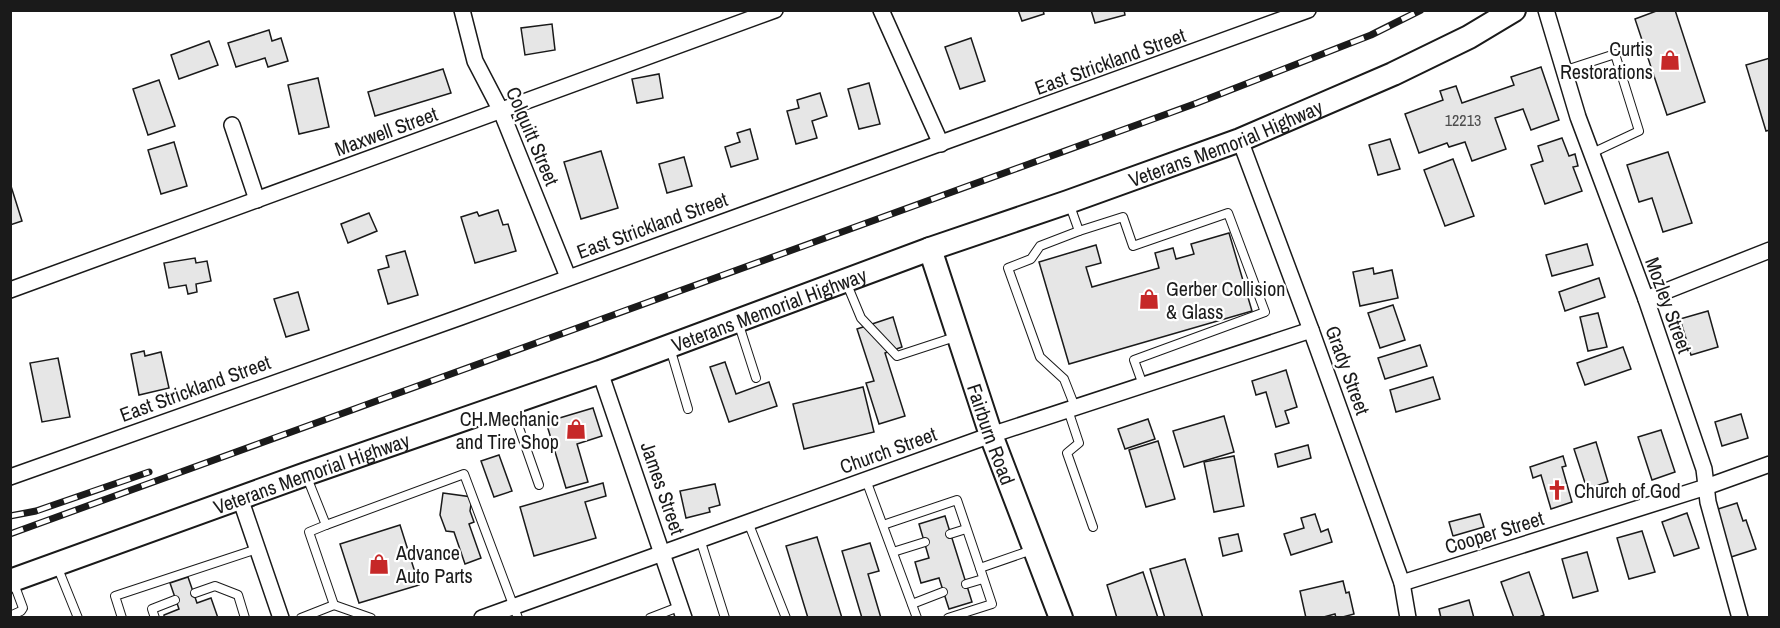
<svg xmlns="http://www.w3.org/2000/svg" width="1780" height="628" font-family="'Archivo Narrow',sans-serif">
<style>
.building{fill:#e6e6e6;stroke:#1a1a1a;stroke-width:1.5}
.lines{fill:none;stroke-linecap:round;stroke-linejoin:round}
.service-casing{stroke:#1a1a1a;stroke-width:10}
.minor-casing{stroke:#1a1a1a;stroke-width:18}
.primary-casing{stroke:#1a1a1a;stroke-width:26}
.service{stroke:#fff;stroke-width:8}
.minor{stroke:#fff;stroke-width:15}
.primary{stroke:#fff;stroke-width:22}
.rail-casing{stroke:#1a1a1a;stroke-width:7}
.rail{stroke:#fff;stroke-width:4.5;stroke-dasharray:14;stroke-linecap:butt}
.labels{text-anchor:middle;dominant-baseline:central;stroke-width:4.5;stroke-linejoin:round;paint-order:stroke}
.number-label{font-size:16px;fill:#4d4d4d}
.poi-label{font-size:20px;fill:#1a1a1a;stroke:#fff;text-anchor:start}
.street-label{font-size:20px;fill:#1a1a1a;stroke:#fff}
</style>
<rect width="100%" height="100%" fill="#fff"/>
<g class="building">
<polygon points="1018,10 1043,10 1044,14 1022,21"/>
<polygon points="1091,10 1124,10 1125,15 1095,23"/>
<polygon points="1659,10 1675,10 1705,102 1667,115 1635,19"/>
<polygon points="552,24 555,50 525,55 521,28"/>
<polygon points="269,30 272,41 281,38 288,61 268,67 265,58 236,67 228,43"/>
<polygon points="971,38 985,81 960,89 945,47"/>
<polygon points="209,41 218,65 179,79 171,55"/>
<polygon points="1770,58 1770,130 1766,131 1746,65"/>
<polygon points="1541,67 1559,120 1531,130 1523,109 1495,118 1506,149 1472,161 1465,142 1449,147 1447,143 1419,153 1405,114 1443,100 1440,91 1456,86 1462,103 1514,85 1511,77"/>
<polygon points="443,69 451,93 375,116 368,92"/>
<polygon points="659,74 663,98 637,103 632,79"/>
<polygon points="318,78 329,127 299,134 288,85"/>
<polygon points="159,80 175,126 148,135 133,89"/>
<polygon points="869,83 880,124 859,129 848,89"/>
<polygon points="820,93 827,116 812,121 817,138 796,144 787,111 799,108 797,100"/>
<polygon points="750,129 758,159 731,167 725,147 740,142 737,133"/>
<polygon points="1562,138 1569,156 1575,154 1578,166 1573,167 1582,191 1545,204 1531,165 1543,161 1538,146"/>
<polygon points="1390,139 1400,169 1378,175 1369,145"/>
<polygon points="174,142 187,186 161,194 148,150"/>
<polygon points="601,151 618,208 581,219 564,162"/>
<polygon points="1668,152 1692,223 1663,232 1652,198 1639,202 1627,165"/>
<polygon points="684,157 692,186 667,193 659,164"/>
<polygon points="1453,159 1474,216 1445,226 1424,170"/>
<polygon points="10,183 22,221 10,225"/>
<polygon points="498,210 503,225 508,224 516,251 475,263 461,217 477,212 479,216"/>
<polygon points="369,213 377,231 348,243 341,224"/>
<polygon points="1229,233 1252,311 1069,364 1039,262 1096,245 1101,263 1086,267 1092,287 1159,268 1155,253 1173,248 1176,259 1194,254 1191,244"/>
<polygon points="1587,244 1593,265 1552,276 1546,255"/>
<polygon points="405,251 418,295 388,304 378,270 389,267 386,256"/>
<polygon points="195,258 196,263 207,261 211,281 196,284 197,292 188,294 186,285 169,288 164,263"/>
<polygon points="1373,268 1374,274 1392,270 1398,298 1360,306 1353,272"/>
<polygon points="1599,278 1605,297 1565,311 1559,292"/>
<polygon points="298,292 309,330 286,337 274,299"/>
<polygon points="1393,305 1405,340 1380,348 1368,313"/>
<polygon points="1708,311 1718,347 1691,355 1680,319"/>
<polygon points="1598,313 1607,347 1588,351 1580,317"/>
<polygon points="893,317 902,347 885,353 905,416 879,424 866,383 874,381 857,329"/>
<polygon points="1420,345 1427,366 1385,379 1378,358"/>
<polygon points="1623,347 1631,369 1585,385 1577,363"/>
<polygon points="144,351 145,356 161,352 169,388 139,395 131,354"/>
<polygon points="58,358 70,417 42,422 30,363"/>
<polygon points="725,362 736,394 769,382 777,406 729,422 710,367"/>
<polygon points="1286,370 1297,407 1285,411 1289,423 1276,427 1266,392 1256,395 1252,381"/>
<polygon points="1433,377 1440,399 1396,412 1390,390"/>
<polygon points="863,387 874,432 804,449 793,404"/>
<polygon points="593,408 602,436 577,444 588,482 566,488 546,422"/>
<polygon points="1741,414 1748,438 1722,446 1715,422"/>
<polygon points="1224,416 1234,452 1184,467 1173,431"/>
<polygon points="1148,419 1155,439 1125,449 1118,429"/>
<polygon points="1661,430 1675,472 1652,480 1638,437"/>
<polygon points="1158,441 1175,499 1146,507 1129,450"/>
<polygon points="1596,442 1608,482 1587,489 1574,449"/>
<polygon points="1308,445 1311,458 1278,467 1275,454"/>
<polygon points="499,455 512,491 494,497 481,461"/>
<polygon points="1234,456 1244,506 1214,512 1204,462"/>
<polygon points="1563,456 1566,466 1562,467 1572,502 1551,509 1541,475 1533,478 1530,467"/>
<polygon points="603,483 606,496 585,502 596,538 534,556 520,507"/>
<polygon points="715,484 720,505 709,508 710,512 686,518 680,491"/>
<polygon points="443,493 472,497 470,511 474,522 469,524 481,558 465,564 454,532 446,531 440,515"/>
<polygon points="1737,503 1743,521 1746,520 1756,549 1731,557 1715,510"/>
<polygon points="1687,513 1699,548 1674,556 1662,522"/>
<polygon points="1315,514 1321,532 1328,529 1332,542 1291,555 1284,534 1304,528 1301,518"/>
<polygon points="1480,514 1484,527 1453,536 1449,522"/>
<polygon points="945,516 972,602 949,609 939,578 921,583 915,562 929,558 919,524"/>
<polygon points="400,525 419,585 359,603 340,544"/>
<polygon points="1642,531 1655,572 1629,579 1617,538"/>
<polygon points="1238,534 1242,551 1223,556 1219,538"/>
<polygon points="817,537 842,618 808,618 786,546"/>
<polygon points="870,543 879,571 868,574 881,618 862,618 842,551"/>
<polygon points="1587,552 1598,591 1573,598 1562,559"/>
<polygon points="1185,559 1203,618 1165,618 1150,569"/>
<polygon points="1143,572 1158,618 1117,618 1107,585"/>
<polygon points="1529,572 1544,615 1537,618 1514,618 1501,582"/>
<polygon points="188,577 197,603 211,598 218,618 164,618 164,615 179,609 170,583"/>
<polygon points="1343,581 1346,593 1349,592 1354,614 1339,618 1336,618 1335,614 1320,618 1306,618 1300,591"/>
<polygon points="1469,600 1474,618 1441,618 1439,609"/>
</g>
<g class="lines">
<g class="service-casing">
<g id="service">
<polyline points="1563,71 1615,54 1639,131 1592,153"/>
<polyline points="1069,203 1079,231 1123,217 1133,246 1228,213 1265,312 1134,360 1143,385"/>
<polyline points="846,282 861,318 897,356 955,337"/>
<polyline points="738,322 756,378"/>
<polyline points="670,348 688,409"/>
<polyline points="511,405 539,485"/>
<polyline points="1075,407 1064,379 1040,357 1008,268 1031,259 1040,246 1079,231"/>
<polyline points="1068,410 1079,443 1067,453 1093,527"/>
<polyline points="306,475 326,525 464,474 518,618"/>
<polyline points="866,480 917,618"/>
<polyline points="748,522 786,618"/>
<polyline points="883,525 957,500 980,568"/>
<polyline points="950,534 966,529"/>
<polyline points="700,539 725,618"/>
<polyline points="893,552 925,542"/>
<polyline points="57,566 78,618"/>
<polyline points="966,584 983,579"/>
<polyline points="195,593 215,586 238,595 245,618"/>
<polyline points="912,604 943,592"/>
<polyline points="334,605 371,618"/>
<polyline points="10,616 21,611 23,608 13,581"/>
<polyline points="122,618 115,596 257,549"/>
<polyline points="155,618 152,609 175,600"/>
<polyline points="301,618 334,605 309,532 326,525"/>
<polyline points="650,618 681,606"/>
<polyline points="948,618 992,604 980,568 1032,550"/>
</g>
</g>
<g class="minor-casing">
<g id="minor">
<polyline points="462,10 475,61 501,111 568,277"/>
<polyline points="881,10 941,144"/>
<polyline points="1546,10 1578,117 1646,299 1704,469 1708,502 1740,618"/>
<polyline points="232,125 257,200"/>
<polyline points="1240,140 1311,330 1402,583 1408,618"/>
<polyline points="10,290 775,10"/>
<polyline points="1646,299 1770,250"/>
<polyline points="600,372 684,618"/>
<polyline points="10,477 461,317 1308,10"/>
<polyline points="240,498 281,618"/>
<polyline points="1402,583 1706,487 1770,464"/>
<polyline points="482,618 991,435 1311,330"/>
</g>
</g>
<g class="primary-casing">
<g id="primary">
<path id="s1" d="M930,249L991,435L1061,618"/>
<path id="s2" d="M10,581L306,474L600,372L930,249L1068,202L1240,140L1393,74L1469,37L1514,10"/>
</g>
</g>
<use href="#service" class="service"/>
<use href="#minor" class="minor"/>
<use href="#primary" class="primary"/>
<g class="rail-casing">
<g id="rail">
<polyline points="10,516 36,511 149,472"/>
<polyline points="10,534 1197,103 1371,35 1421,10"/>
</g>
</g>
<use href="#rail" class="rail"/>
</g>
<defs>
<g id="shop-bare" transform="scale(1.62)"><path d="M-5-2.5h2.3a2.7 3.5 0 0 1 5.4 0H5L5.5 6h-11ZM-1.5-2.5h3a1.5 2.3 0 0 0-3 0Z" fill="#c62828" stroke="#fff" stroke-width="2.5" paint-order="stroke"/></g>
<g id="church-bare" transform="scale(1.62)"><path d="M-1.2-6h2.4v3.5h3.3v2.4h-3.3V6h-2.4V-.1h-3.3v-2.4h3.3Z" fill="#c62828" stroke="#fff" stroke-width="2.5" paint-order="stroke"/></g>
</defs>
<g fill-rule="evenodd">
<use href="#shop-bare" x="1670" y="60"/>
<use href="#shop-bare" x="1149" y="299"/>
<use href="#shop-bare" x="576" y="429"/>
<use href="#church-bare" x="1557" y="490"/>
<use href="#shop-bare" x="379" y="564"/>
</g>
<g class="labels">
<g class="number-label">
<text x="1463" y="120">12213</text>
</g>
<g class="poi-label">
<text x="1653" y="48" text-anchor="end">Curtis<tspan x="1653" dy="23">Restorations</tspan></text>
<text x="1166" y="288">Gerber Collision<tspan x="1166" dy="23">&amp; Glass</tspan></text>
<text x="559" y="418" text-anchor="end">CH Mechanic<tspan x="559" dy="23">and Tire Shop</tspan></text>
<text x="1574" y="490">Church of God</text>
<text x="396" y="552">Advance<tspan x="396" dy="23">Auto Parts</tspan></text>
</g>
<g class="street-label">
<text transform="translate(1110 61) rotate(-20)">East Strickland Street</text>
<text transform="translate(386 131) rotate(-20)">Maxwell Street</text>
<text transform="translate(533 136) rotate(67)">Colquitt Street</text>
<text stroke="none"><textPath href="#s2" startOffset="1292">Veterans Memorial Highway</textPath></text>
<text transform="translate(652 225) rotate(-20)">East Strickland Street</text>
<text transform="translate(1669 305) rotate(70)">Mozley Street</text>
<text stroke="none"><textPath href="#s2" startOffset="806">Veterans Memorial Highway</textPath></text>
<text transform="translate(1348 370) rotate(70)">Grady Street</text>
<text transform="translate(195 388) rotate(-20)">East Strickland Street</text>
<text stroke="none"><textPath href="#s1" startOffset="195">Fairburn Road</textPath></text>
<text transform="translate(888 450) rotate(-20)">Church Street</text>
<text stroke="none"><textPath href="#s2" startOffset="320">Veterans Memorial Highway</textPath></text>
<text transform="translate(663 488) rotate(71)">James Street</text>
<text transform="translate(1494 532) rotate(-17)">Cooper Street</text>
</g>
</g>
<rect width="1780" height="628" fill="none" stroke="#1a1a1a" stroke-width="24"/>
</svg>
